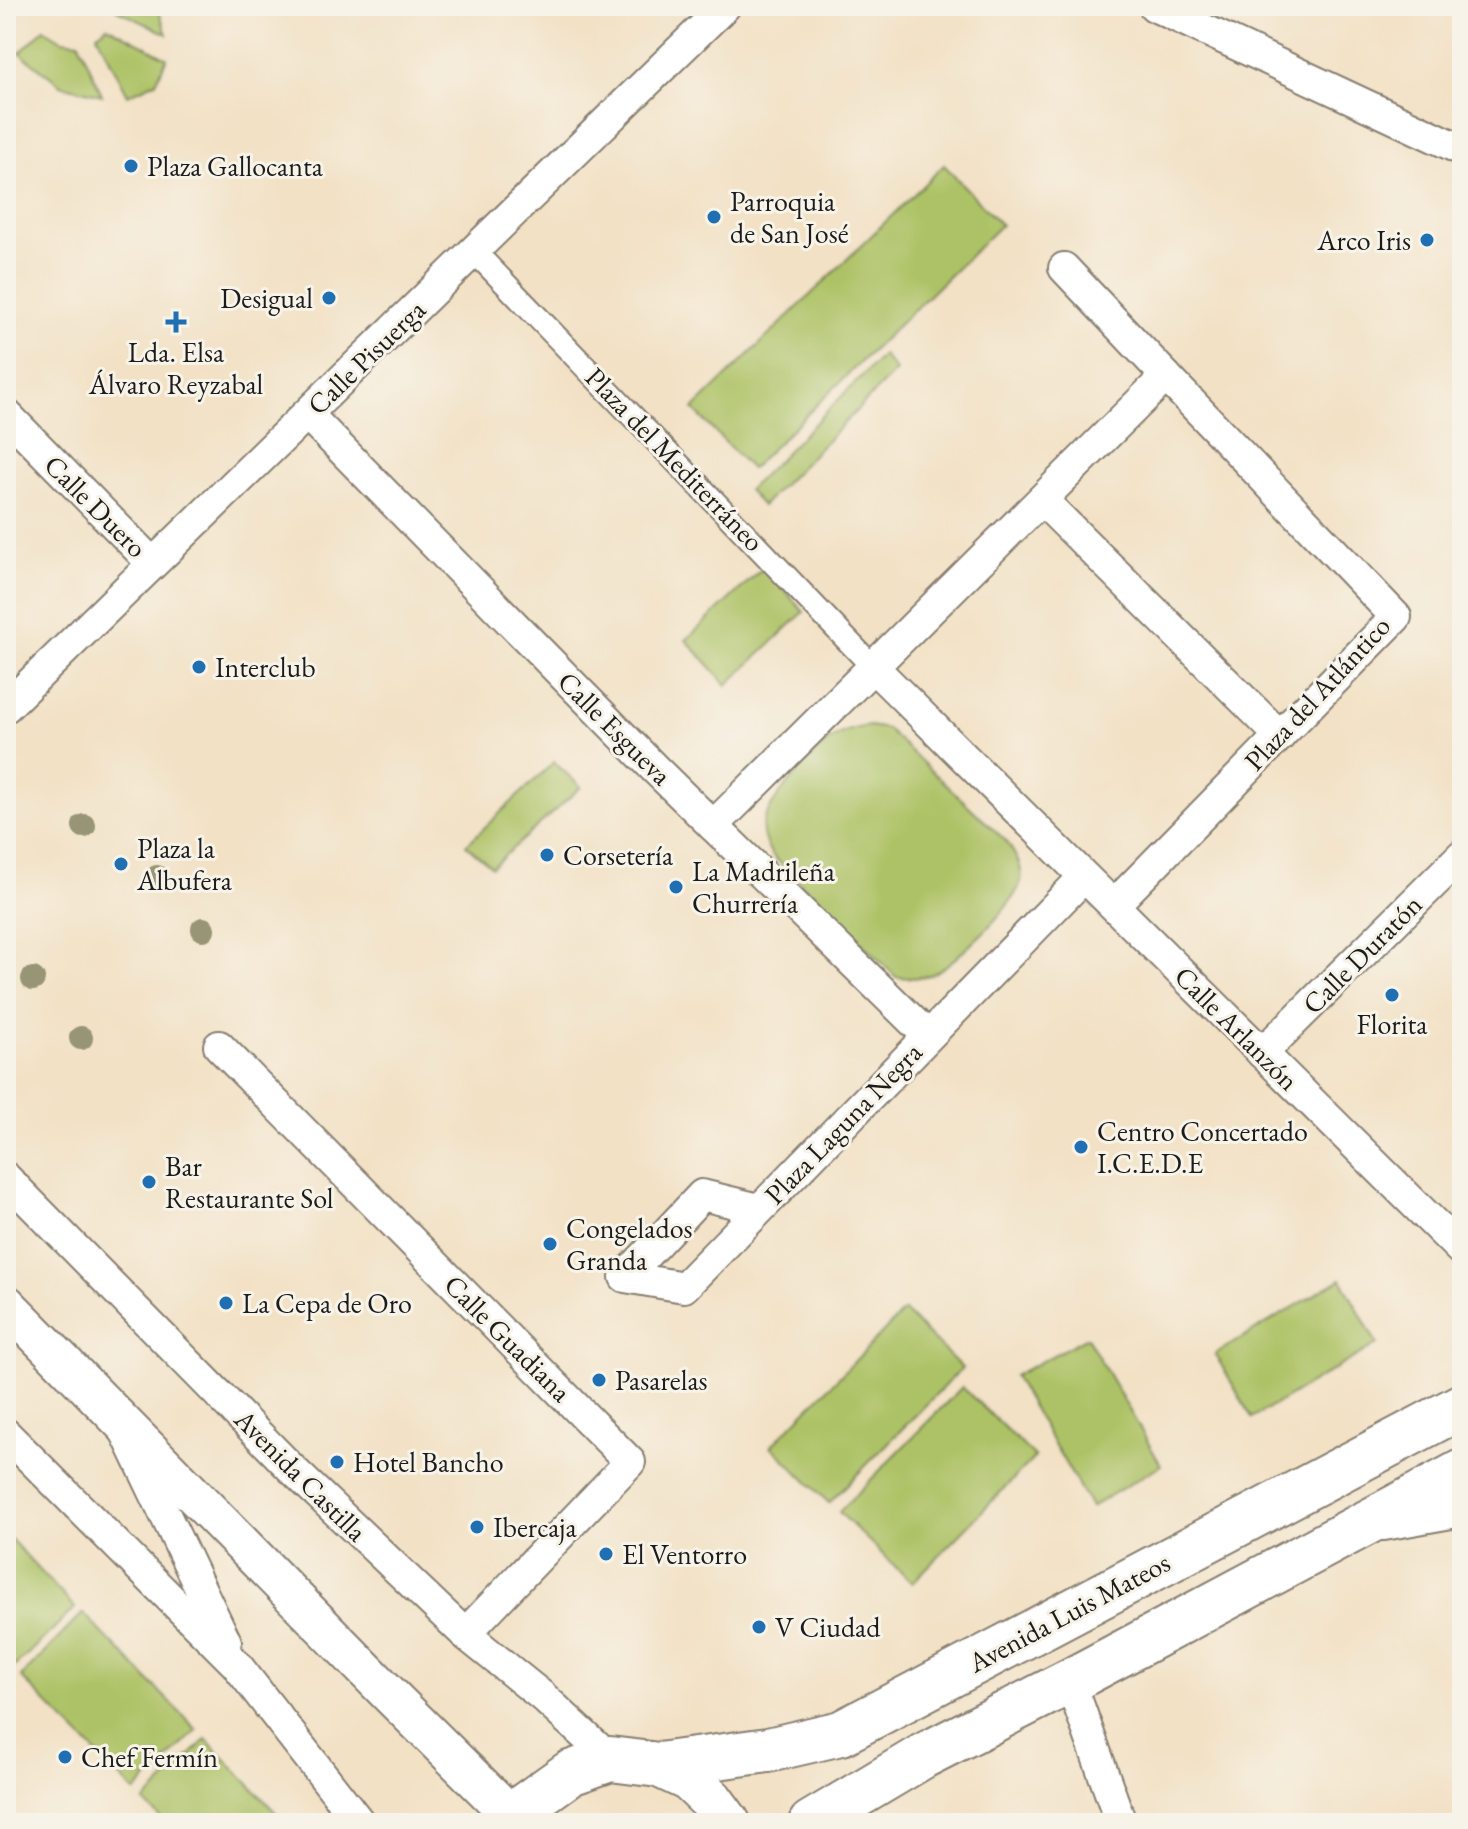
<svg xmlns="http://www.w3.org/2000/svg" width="1468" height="1829" font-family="'EB Garamond',serif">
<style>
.green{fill:#adc266;stroke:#646f41;stroke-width:2}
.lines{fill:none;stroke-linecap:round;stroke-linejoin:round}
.pedestrian-casing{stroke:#877e70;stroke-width:26}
.minor-casing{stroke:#877e70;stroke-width:34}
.tertiary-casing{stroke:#877e70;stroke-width:42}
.trunk-casing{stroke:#877e70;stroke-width:48}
.pedestrian{stroke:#fff;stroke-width:22}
.minor{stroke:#fff;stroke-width:30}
.tertiary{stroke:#fff;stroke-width:38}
.trunk{stroke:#fff;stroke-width:44}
.tree{fill:#989576}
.poi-dot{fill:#1f6fb2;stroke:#f7f3e8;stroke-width:3}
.labels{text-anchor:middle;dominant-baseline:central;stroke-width:6;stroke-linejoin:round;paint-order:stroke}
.poi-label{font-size:28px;fill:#1c1c1c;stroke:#f7f3e8;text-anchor:start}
.street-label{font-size:28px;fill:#1c1c1c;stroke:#f7f3e8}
</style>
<rect width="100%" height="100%" fill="#f7f3e8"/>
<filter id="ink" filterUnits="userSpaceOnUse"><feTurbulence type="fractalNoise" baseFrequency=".0125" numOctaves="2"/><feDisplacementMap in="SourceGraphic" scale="16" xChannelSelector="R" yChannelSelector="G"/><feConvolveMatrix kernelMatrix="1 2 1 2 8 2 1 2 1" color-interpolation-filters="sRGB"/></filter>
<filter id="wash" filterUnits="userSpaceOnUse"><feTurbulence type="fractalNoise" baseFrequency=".006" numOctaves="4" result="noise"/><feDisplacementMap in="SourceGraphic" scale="32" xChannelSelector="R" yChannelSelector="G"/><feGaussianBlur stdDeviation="1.8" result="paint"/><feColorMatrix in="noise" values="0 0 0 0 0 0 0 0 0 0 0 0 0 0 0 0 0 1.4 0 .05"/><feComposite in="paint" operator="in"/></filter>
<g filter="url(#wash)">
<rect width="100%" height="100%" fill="#f2e1c5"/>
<g class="green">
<polygon points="115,6 157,6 167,34 117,10"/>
<polygon points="107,26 167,58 156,82 128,95 97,35"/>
<polygon points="44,29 62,40 79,42 102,95 61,85 20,53"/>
<polygon points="944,165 1001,225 751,469 693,409"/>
<polygon points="883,355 896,371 762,506 748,490"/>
<polygon points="764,567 804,612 727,685 686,640"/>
<path d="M870,726L887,729L1007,842C1014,853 1024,868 1021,881C1015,905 955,964 932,974C921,979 908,978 896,977L772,855C767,847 761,835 763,825C766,804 812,755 829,741C841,731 856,728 870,726Z"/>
<polygon points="554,762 581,787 492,867 466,845"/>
<polygon points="1341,1279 1377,1344 1252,1418 1215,1354"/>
<polygon points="904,1311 962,1368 829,1503 771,1446"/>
<polygon points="1087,1337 1161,1465 1091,1507 1014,1376"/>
<polygon points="962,1387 1035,1457 912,1583 839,1512"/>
<polygon points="6,1534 75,1608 11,1670 6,1665"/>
<polygon points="83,1613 197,1730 135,1792 21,1677"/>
<polygon points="206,1739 286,1823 165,1823 144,1802"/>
</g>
</g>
<g filter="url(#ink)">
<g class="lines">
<g class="pedestrian-casing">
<polyline id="pedestrian" points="474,251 874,668"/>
</g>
<g class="minor-casing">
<g id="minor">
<polyline points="1154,6 1462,150"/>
<polyline points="1064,268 1166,376"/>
<polyline points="6,414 152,563"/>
<polyline points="308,415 655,769 928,1036"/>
<polyline points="1042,500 1280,736"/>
<polyline points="874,668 1462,1251"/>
<polyline points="6,707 725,6"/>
<polyline points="713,826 1166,376 1396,617 1114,905"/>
<polyline points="219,1046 630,1462 465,1634"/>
<polyline points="1262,1053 1462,855"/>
<polyline points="6,1178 292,1469 465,1634 542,1696 610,1759"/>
<polyline points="759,1209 702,1195 625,1277 684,1287 1084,877"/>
<polyline points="126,1433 226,1642"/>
<polyline points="6,1434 236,1664 360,1823"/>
<polyline points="1070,1681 1121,1823"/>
</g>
</g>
<g class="tertiary-casing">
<g id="tertiary">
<polyline points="6,1304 393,1698 519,1823"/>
<polyline points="1383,1521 1462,1507"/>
</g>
</g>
<g class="trunk-casing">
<g id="trunk">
<polyline points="659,1765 768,1750 841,1733 1462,1406"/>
<polyline points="500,1823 570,1773 610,1759 659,1765 689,1779 711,1800 728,1823"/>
<polyline points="811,1823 923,1756 1070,1681 1462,1472"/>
</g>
</g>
<use href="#pedestrian" class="pedestrian"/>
<use href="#minor" class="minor"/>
<use href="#tertiary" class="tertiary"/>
<use href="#trunk" class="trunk"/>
</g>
<g class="tree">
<circle cx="84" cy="826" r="12"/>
<circle cx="157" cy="877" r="12"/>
<circle cx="203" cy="929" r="12"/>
<circle cx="33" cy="979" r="12"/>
<circle cx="81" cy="1038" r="12"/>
</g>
</g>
<g class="poi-dot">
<circle cx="131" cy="166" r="8"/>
<circle cx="714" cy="217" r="8"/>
<circle cx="1427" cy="240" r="8"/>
<circle cx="329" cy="298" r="8"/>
<path d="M172 310h8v8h8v8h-8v8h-8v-8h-8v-8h8z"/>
<circle cx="199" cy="667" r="8"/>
<circle cx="547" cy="855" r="8"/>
<circle cx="121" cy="864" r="8"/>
<circle cx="676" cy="887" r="8"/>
<circle cx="1392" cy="995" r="8"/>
<circle cx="1081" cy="1147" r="8"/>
<circle cx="149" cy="1182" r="8"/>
<circle cx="550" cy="1244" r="8"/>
<circle cx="226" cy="1303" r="8"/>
<circle cx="599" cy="1380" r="8"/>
<circle cx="337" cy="1462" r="8"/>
<circle cx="477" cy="1527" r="8"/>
<circle cx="606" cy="1554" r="8"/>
<circle cx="759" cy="1627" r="8"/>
<circle cx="65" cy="1757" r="8"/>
</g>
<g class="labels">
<g class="poi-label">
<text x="147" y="166">Plaza Gallocanta</text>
<text x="730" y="201">Parroquia<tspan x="730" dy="32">de San José</tspan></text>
<text x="1411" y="240" text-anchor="end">Arco Iris</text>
<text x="313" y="298" text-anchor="end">Desigual</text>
<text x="176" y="352" text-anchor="middle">Lda. Elsa<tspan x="176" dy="32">Álvaro Reyzabal</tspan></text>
<text x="215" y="667">Interclub</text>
<text x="137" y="848">Plaza la<tspan x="137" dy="32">Albufera</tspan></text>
<text x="563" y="855">Corsetería</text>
<text x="692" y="871">La Madrileña<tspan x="692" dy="32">Churrería</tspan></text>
<text x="1392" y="1024" text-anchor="middle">Florita</text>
<text x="1097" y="1131">Centro Concertado<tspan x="1097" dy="32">I.C.E.D.E</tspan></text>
<text x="165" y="1166">Bar<tspan x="165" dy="32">Restaurante Sol</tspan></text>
<text x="566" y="1228">Congelados<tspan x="566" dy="32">Granda</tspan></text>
<text x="242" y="1303">La Cepa de Oro</text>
<text x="615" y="1380">Pasarelas</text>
<text x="353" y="1462">Hotel Bancho</text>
<text x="493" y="1527">Ibercaja</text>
<text x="622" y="1554">El Ventorro</text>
<text x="775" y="1627">V Ciudad</text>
<text x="81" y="1757">Chef Fermín</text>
</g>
<g class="street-label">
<text transform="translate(366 357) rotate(-44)">Calle Pisuerga</text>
<text transform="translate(675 459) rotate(46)">Plaza del Mediterráneo</text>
<text transform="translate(96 506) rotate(45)">Calle Duero</text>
<text transform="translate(1317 693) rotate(-47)">Plaza del Atlántico</text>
<text transform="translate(615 728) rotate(45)">Calle Esgueva</text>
<text transform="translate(1362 954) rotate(-45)">Calle Duratón</text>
<text transform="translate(1237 1028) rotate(45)">Calle Arlanzón</text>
<text transform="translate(843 1123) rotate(-46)">Plaza Laguna Negra</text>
<text transform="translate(508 1338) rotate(45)">Calle Guadiana</text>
<text transform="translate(301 1475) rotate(45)">Avenida Castilla</text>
<text transform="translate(1069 1612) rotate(-28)">Avenida Luis Mateos</text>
</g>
</g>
<rect width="1468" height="1829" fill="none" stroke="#f7f3e8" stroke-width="32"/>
</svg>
